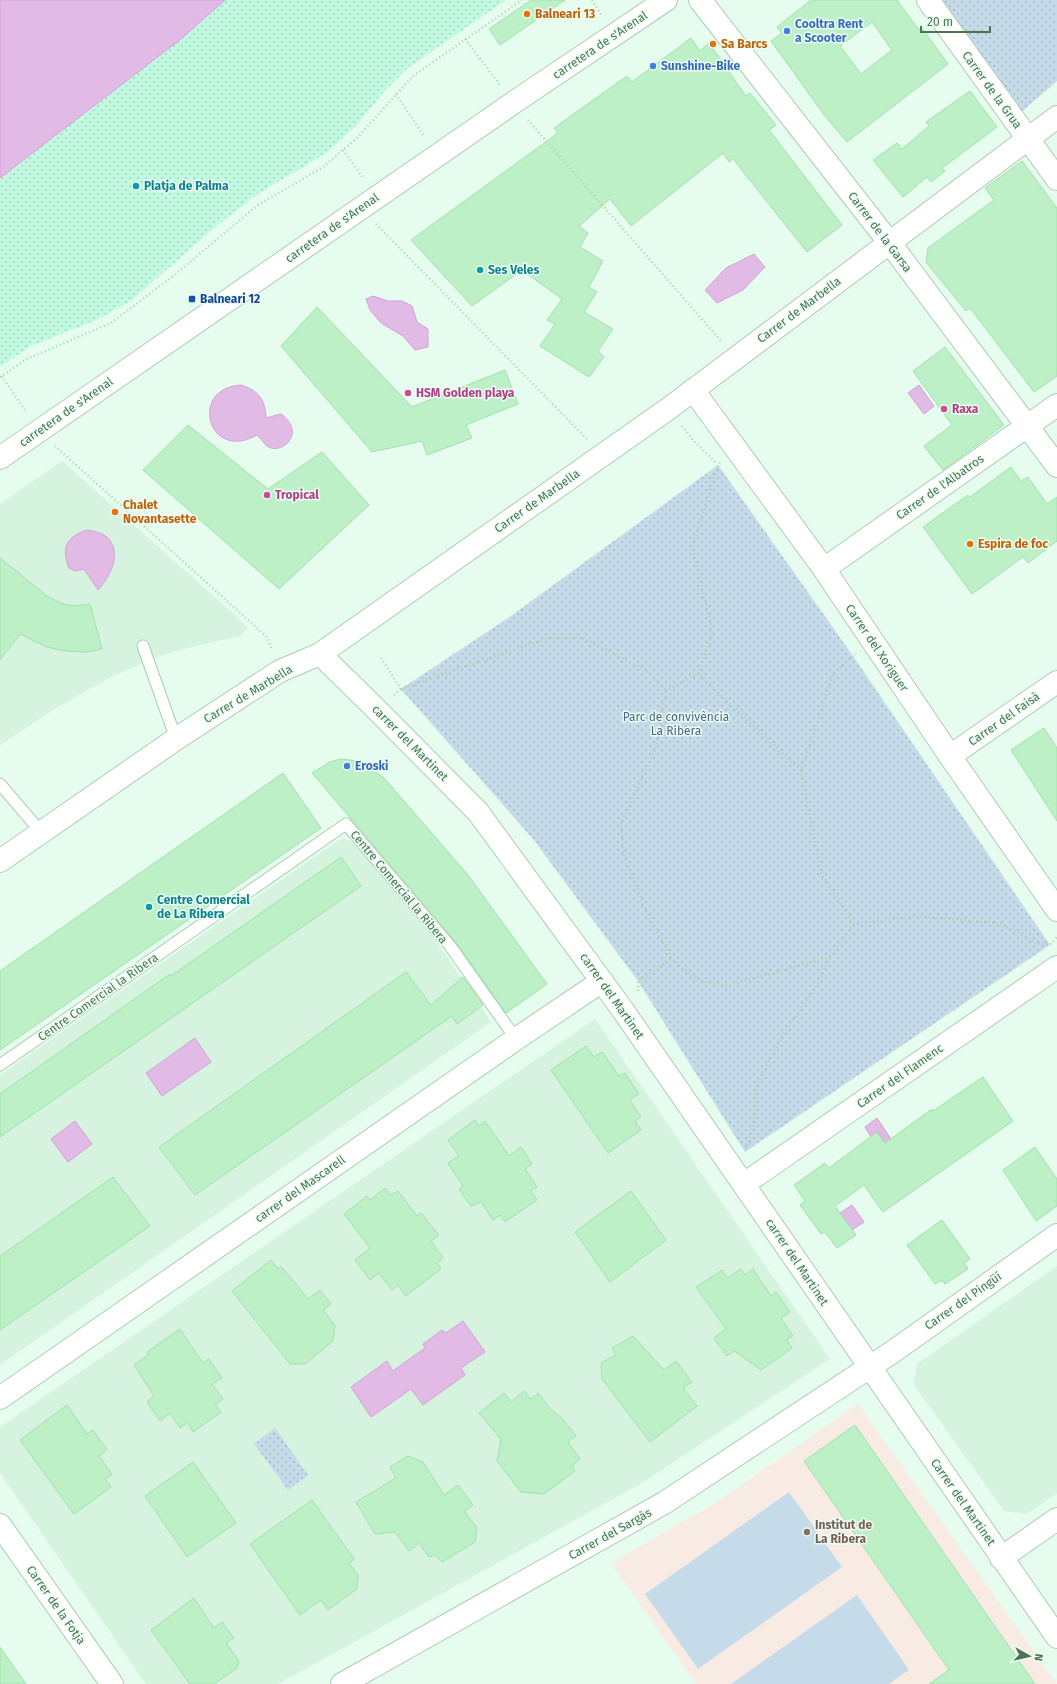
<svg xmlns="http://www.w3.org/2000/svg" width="1057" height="1684" font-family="'Fira Sans',sans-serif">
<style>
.residential{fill:#d5f3df}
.education{fill:#f8ebe3}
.sand{fill:url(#sand-dots)}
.park{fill:url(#park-dots)}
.pitch{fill:#c5dbe9}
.water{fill:#e1bbe5;stroke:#d3a2d6}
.building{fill:#bef0c7;stroke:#9fe2aa;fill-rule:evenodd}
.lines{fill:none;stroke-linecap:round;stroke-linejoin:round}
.lane-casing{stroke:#adcdb3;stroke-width:13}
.street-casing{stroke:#adcdb3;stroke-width:24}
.path{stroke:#a2d5aa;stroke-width:2.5;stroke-dasharray:1 3;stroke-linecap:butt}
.lane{stroke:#fff;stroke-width:11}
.street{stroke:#fff;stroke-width:22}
.food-dot{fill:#e8710a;stroke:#ecfef3;stroke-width:1.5}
.shop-dot{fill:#3f7fe0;stroke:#ecfef3;stroke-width:1.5}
.culture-dot{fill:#0f9aa8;stroke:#ecfef3;stroke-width:1.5}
.transit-dot{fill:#1a4fb4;stroke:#ecfef3;stroke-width:1.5}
.hotel-dot{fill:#d1479c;stroke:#ecfef3;stroke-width:1.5}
.education-dot{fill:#8d6e63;stroke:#ecfef3;stroke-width:1.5}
.labels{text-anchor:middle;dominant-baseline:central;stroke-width:3;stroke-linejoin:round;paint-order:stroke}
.food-label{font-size:12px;font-weight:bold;fill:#c56008;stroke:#ecfef3;text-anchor:start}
.shop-label{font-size:12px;font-weight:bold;fill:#366cbe;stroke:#ecfef3;text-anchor:start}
.street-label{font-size:12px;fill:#4c7451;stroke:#ecfef3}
.culture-label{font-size:12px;font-weight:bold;fill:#0d838f;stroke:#ecfef3;text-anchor:start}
.transit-label{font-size:12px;font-weight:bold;fill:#164399;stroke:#ecfef3;text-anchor:start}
.hotel-label{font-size:12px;font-weight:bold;fill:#b23c85;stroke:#ecfef3;text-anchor:start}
.park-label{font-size:12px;fill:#4a6885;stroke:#ecfef3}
.education-label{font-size:12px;font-weight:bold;fill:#785e54;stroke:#ecfef3;text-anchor:start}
</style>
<defs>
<pattern id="sand-dots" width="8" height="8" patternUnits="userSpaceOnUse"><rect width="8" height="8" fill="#c2fae1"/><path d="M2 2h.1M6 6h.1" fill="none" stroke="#a0cfb9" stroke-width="1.8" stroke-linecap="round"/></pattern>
<pattern id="park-dots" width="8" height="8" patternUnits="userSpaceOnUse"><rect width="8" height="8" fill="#c5dbe9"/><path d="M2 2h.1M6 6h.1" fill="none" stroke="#a2b6bf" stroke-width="1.8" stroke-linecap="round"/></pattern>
</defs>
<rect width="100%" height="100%" fill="#e6fcee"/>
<g class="residential">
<polygon points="62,461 248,627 240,636 187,648 156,657 109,678 51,711 0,745 0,504"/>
<polygon points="342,838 350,841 365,855 420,917 491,1022 0,1365 0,1075"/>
<polygon points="595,1019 830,1359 642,1483 278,1684 146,1684 0,1473 0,1427"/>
<polygon points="1057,1266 1057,1493 1027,1514 1004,1511 914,1385 917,1364"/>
</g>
<polygon class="education" points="858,1404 1057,1684 696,1684 611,1563 717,1502"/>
<polygon class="sand" points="225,0 506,0 408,68 381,95 357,125 328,152 258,194 220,223 132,300 99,319 31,346 0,367 0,178 181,39"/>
<g class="park">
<polygon points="940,0 1057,0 1057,81 1020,113"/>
<polygon points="718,465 853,656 1050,945 745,1152 638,981 533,839 401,689 511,616"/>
<polygon points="275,1428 308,1475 288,1490 254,1444"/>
</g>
<g class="pitch">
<polygon points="789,1492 842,1567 698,1669 645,1594"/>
<polygon points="857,1595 909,1670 889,1684 731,1684"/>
</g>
<g class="water">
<polygon points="0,0 225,0 181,39 0,178"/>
<polygon points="754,254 765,267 743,290 717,303 705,290 726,268"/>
<polygon points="373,296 388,301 402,301 412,306 417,322 428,329 428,347 415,350 403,336 381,323 370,310 366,299"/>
<path d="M241,385C259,391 265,399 266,418L281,414C308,434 280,456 267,446C263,443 261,438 257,435C208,463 188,388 241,385Z"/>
<polygon points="919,385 934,406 924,414 908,393"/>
<path d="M87,530C93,531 102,533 107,537C123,553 110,577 98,590L84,569L75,571L69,568C61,548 66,537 87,530Z"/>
<polygon points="195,1038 211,1062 162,1096 146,1073"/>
<polygon points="877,1118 891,1139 885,1143 878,1132 871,1137 865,1127"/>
<polygon points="75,1121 92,1144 68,1162 51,1139"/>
<polygon points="852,1205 864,1222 852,1230 840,1213"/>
<polygon points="463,1321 485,1352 461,1368 465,1375 423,1405 411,1389 371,1417 351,1387 387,1361 393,1371 425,1348 423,1344 442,1330 446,1333"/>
</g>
<g class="building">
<polygon points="531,0 565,0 500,45 489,29"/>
<path d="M811,0H897L919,30L922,28L948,64L847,142L825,116L771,41L782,33L777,27ZM872,22L892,50L861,74L840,46Z"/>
<polygon points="691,38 700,51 709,43 746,96 750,93 776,125 769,130 842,225 807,252 733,159 729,162 723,153 631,226 610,199 579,226 588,233 580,247 603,261 589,287 597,292 584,312 613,329 598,351 604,357 589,377 540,346 555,324 547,320 562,299 522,270 472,306 411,240 558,133 554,128 627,76 632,82"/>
<polygon points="970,91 997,127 942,168 945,171 931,182 927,177 903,197 873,160 897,143 902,149 929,126 926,122"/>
<polygon points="1022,161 1057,208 1057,376 1034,392 970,308 966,311 926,262 928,248 994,200 985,188"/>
<polygon points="317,307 412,407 505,370 518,404 466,425 472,438 427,455 422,441 372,452 281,346"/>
<polygon points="945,347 1004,425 943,470 924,446 952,425 913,371"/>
<polygon points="188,425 268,489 322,452 369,505 279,589 143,470"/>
<polygon points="1011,467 1021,481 1028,477 1047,504 1057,497 1057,541 1028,563 1023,557 972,594 923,527 968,495 970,497"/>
<polygon points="0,558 47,596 60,603 74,606 90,604 102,649 87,652 64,651 47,647 20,634 0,660"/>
<polygon points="1044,728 1057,748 1057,821 1011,750"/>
<polygon points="340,759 359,761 370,767 384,778 468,875 547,984 506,1013 455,941 312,773 330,762"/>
<polygon points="283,773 321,828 0,1050 0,971"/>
<polygon points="341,857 361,886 0,1137 0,1094 170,974 171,976"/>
<polygon points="406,972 431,1005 463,977 483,1005 457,1024 452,1016 195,1195 159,1147"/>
<polygon points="586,1046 594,1057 602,1052 619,1076 625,1073 639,1094 630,1100 641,1117 635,1121 641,1130 608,1153 551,1070"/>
<polygon points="983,1077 1013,1121 883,1212 864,1185 835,1206 856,1235 837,1248 825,1232 821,1234 800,1205 805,1201 794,1185 825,1163 829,1168 877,1132 885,1143 932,1109 933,1111"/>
<polygon points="475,1120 479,1126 485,1121 509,1156 521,1147 532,1164 525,1169 537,1187 531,1191 537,1200 505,1222 500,1215 493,1220 481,1202 471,1206 459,1189 463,1186 448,1163 459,1156 448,1140"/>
<polygon points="1035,1147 1057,1179 1057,1206 1036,1221 1003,1170"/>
<polygon points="113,1177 150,1226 0,1330 0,1256"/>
<polygon points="385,1188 390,1195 398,1191 417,1216 421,1213 439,1235 431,1241 443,1258 437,1263 441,1269 406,1296 398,1285 392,1290 379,1273 370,1280 355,1260 370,1248 344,1214 367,1196 370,1200"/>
<polygon points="631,1191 666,1240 610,1282 575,1232"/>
<polygon points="942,1220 970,1259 964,1263 968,1269 945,1284 942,1280 935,1284 907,1245"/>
<polygon points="271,1260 278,1269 281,1266 308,1299 320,1290 331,1304 323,1310 335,1326 333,1341 305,1364 290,1364 232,1291"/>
<polygon points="741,1269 745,1275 753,1269 771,1296 776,1292 790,1312 781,1318 793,1336 787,1340 792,1348 761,1370 734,1351 727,1356 714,1338 726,1329 696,1287 722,1270 728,1278"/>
<polygon points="180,1329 203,1363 209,1359 222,1378 212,1384 223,1399 215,1405 221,1412 193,1432 187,1423 180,1428 170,1413 160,1421 147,1402 154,1396 134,1365 148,1355 147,1352"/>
<polygon points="633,1336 664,1370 676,1361 692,1382 683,1388 697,1406 650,1442 602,1379 601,1363 616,1355 612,1348"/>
<polygon points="524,1391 531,1399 538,1393 550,1409 562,1418 576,1436 568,1442 580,1459 572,1466 575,1471 544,1494 521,1492 497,1461 501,1439 479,1413 504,1393 511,1402"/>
<polygon points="67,1405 87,1434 93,1430 107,1450 99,1456 112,1474 105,1479 111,1487 74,1514 20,1440"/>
<polygon points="855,1425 1035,1684 929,1684 949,1670 804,1461"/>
<polygon points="408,1456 423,1462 444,1495 458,1485 473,1505 464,1511 477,1528 475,1542 442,1562 435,1555 429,1557 419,1543 409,1551 395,1532 375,1534 356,1502 396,1478 390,1467"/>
<polygon points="193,1462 236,1523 187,1557 145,1496"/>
<polygon points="312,1500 354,1559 349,1563 358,1575 357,1589 328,1610 321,1600 300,1615 250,1544"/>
<polygon points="194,1598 214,1628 222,1622 234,1638 226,1643 239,1661 237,1668 214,1684 190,1684 151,1630"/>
<polygon points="0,1647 26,1684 0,1684"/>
</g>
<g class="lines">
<g class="lane-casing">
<g id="lane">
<polyline points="143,646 176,739"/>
<polyline points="0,784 41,832"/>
<polyline points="0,1065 346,824 450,946 516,1039"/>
</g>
</g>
<g class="street-casing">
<g id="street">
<polyline points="700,0 889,242 1057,466"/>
<polyline points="928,0 1057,179"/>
<polyline points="693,390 824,569 950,756 1057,910"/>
<polyline points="0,458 513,103 666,0"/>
<polyline points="824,569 1057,405"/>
<polyline points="320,654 376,709 478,812 622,1009 1057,1637"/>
<polyline points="950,756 1057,682"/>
<polyline points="0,861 176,739 280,671 320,654 668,409 1057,117"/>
<polyline points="744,1184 1057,967"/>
<polyline points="0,1398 516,1039 602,981"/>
<polyline points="0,1525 112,1684"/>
<polyline points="1001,1558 1057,1519"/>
<polyline points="342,1684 664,1503 894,1351 1057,1235"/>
</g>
</g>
<g class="path">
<polyline points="592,0 602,16"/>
<polyline points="465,39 500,85"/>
<polyline points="396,94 424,136"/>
<polyline points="528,120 721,341"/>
<polyline points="343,150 364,179"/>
<polyline points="376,224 587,439"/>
<polyline points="2,376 26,412"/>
<polyline points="0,377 27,359 111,323 172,277 258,205 323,167 358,137 413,76 522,0"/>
<polyline points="682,426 693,440 716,463"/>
<polyline points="55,446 267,637 272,650"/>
<polyline points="381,658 401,689 547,638 583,638 646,670 666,691 656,747 621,824 624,855 644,907 672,959 692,976 708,983 729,985 830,957 854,924 916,916 997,923 1019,933 1035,943 1050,945 1057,937"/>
<polyline points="698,673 801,771"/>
<polyline points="666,691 698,673 713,633 692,547 718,465 720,463"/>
<polyline points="394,695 401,689"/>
<polyline points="854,924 821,873 801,771 833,674 855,654"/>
<polyline points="638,991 638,981 672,959"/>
<polyline points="746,1149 755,1122 756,1085 785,1032 817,985 830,958"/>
</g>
<use href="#lane" class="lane"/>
<use href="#street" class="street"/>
</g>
<g class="food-dot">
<circle cx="527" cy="14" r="4"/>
<circle cx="713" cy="44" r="4"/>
<circle cx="115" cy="512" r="4"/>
<circle cx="970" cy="544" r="4"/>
</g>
<g class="shop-dot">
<circle cx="787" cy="31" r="4"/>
<circle cx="653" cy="66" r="4"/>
<circle cx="347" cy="766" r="4"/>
</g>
<g class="culture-dot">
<circle cx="136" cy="186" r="4"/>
<circle cx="480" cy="270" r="4"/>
<circle cx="149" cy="907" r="4"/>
</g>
<rect class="transit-dot" x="188" y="295" width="8" height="8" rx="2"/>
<g class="hotel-dot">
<circle cx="408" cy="393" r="4"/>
<circle cx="944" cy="409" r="4"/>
<circle cx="267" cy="495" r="4"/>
</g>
<circle class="education-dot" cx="807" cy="1532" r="4"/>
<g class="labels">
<g class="food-label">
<text x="535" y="14">Balneari 13</text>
<text x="721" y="44">Sa Barcs</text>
<text x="123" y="505">Chalet<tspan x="123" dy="14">Novantasette</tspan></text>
<text x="978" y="544">Espira de foc</text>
</g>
<g class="shop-label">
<text x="795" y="24">Cooltra Rent<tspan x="795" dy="14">a Scooter</tspan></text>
<text x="661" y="66">Sunshine-Bike</text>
<text x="355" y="766">Eroski</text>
</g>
<g class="street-label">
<text transform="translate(600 45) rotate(-34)">carretera de s'Arenal</text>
<text transform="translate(992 90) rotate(54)">Carrer de la Grua</text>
<text transform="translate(332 228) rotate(-35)">carretera de s'Arenal</text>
<text transform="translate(880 232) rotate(53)">Carrer de la Garsa</text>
<text transform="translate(799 310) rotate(-37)">Carrer de Marbella</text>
<text transform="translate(66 412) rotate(-35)">carretera de s'Arenal</text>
<text transform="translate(940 487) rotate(-35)">Carrer de l'Albatros</text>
<text transform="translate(537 501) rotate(-35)">Carrer de Marbella</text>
<text transform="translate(877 648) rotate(56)">Carrer del Xoriguer</text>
<text transform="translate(248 694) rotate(-31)">Carrer de Marbella</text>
<text transform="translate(1004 719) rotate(-35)">Carrer del Faisà</text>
<text transform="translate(410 743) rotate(45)">carrer del Martinet</text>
<text transform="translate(399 887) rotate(50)">Centre Comercial la Ribera</text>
<text transform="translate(612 996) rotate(55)">carrer del Martinet</text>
<text transform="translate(98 997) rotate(-35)">Centre Comercial la Ribera</text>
<text transform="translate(900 1076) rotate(-35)">Carrer del Flamenc</text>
<text transform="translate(300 1189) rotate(-35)">carrer del Mascarell</text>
<text transform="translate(797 1262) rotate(56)">carrer del Martinet</text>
<text transform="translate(963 1301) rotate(-35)">Carrer del Pingüí</text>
<text transform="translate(963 1502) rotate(55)">Carrer del Martinet</text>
<text transform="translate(610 1534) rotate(-29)">Carrer del Sargàs</text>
<text transform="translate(56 1605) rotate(55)">Carrer de la Fotja</text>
</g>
<g class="culture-label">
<text x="144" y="186">Platja de Palma</text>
<text x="488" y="270">Ses Veles</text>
<text x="157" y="900">Centre Comercial<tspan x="157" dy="14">de La Ribera</tspan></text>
</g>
<g class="transit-label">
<text x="200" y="299">Balneari 12</text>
</g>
<g class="hotel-label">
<text x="416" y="393">HSM Golden playa</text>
<text x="952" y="409">Raxa</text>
<text x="275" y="495">Tropical</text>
</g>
<g class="park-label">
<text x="676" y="717">Parc de convivència<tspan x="676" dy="14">La Ribera</tspan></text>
</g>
<g class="education-label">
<text x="815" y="1525">Institut de<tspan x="815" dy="14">La Ribera</tspan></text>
</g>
</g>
<g transform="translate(1029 1656) rotate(98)" stroke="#ecfef3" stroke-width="3" paint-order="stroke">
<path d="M0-3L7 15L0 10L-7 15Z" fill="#4c7451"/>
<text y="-6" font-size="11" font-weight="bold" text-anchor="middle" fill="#4c7451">N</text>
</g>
<path d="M921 26v6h69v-6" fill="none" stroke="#4c7451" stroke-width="2"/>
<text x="927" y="26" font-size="12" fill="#4c7451" stroke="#ecfef3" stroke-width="3" paint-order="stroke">20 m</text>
</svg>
